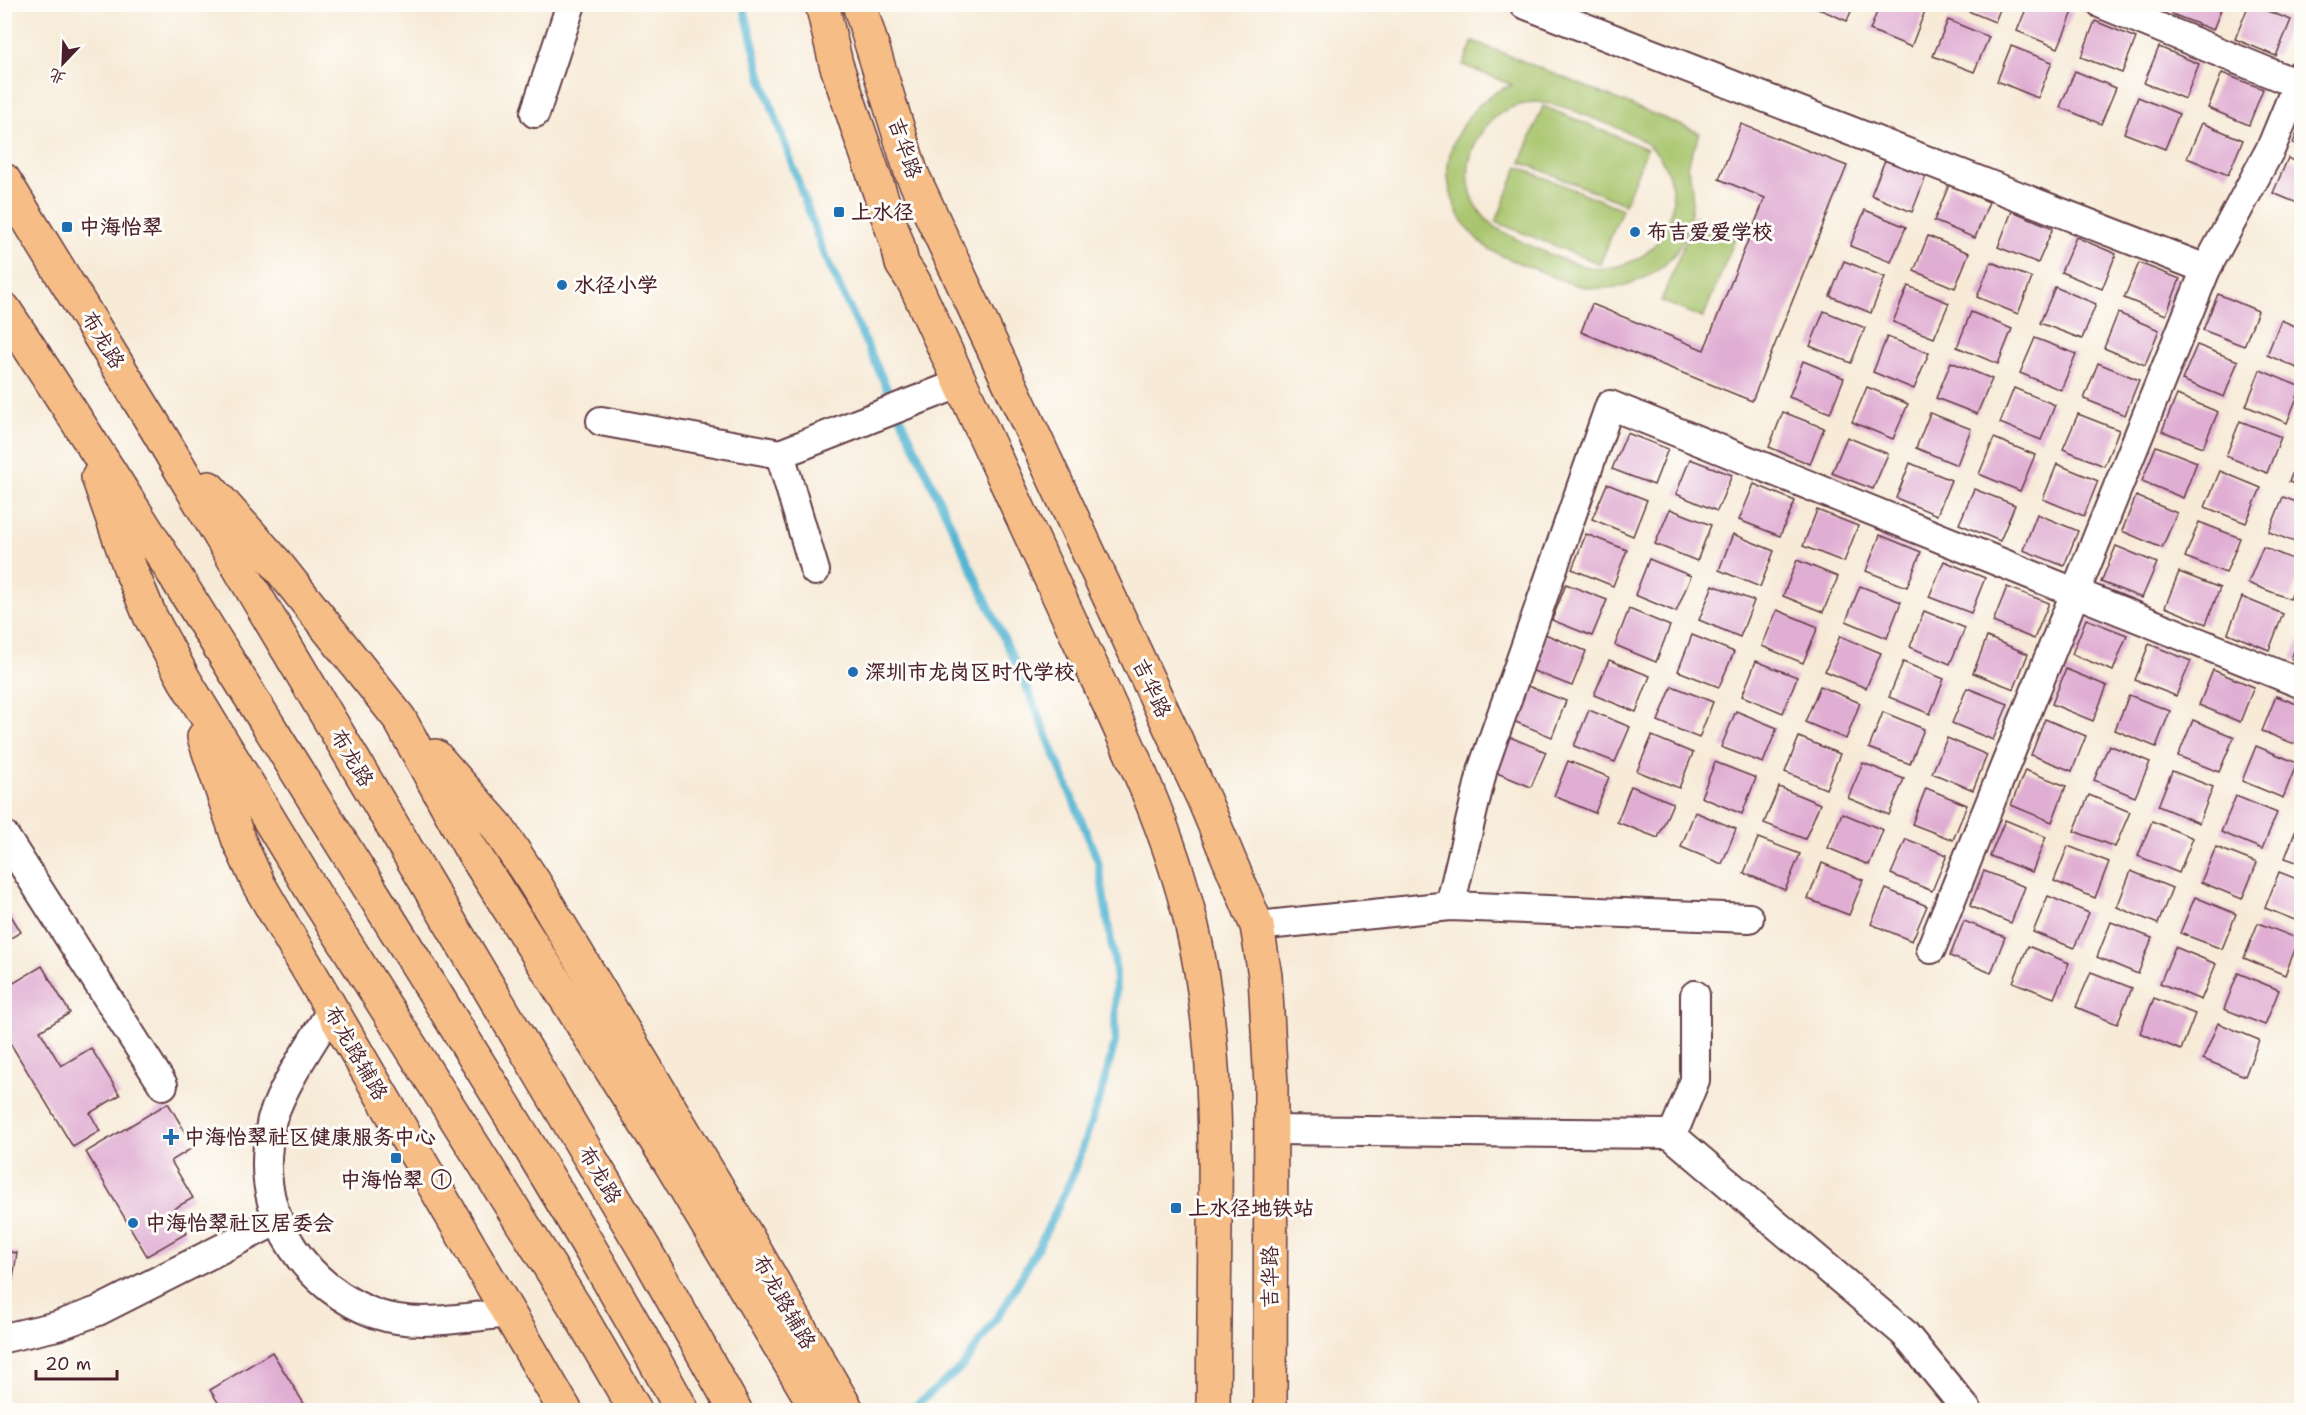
<svg xmlns="http://www.w3.org/2000/svg" width="2306" height="1415" font-family="'Shantell Sans','LXGW WenKai TC',sans-serif">
<style>
.pitch{fill:#a7c46c;stroke:#78724c;stroke-width:1.5;fill-rule:evenodd}
.lines{fill:none;stroke-linecap:round;stroke-linejoin:round}
.stream{stroke:#55b5d3;stroke-width:8}
.building{fill:#e0add3}
.minor-casing{stroke:#643d45;stroke-width:32}
.major-casing{stroke:#643d45;stroke-width:36}
.minor{stroke:#fff;stroke-width:28}
.major{stroke:#f6be86;stroke-width:33}
.poi-dot{fill:#1f6fb2;stroke:#fdfcf7;stroke-width:2}
.labels{text-anchor:middle;dominant-baseline:central;stroke-width:6;stroke-linejoin:round;paint-order:stroke}
.street-label{font-size:21px;fill:#4a1f2b;stroke:#fdfcf7}
.poi-label{font-size:21px;font-weight:bold;fill:#4a1f2b;stroke:#fdfcf7;text-anchor:start}
</style>
<rect width="100%" height="100%" fill="#fdfcf7"/>
<filter id="ink" filterUnits="userSpaceOnUse"><feTurbulence type="fractalNoise" baseFrequency=".0167" numOctaves="2"/><feDisplacementMap in="SourceGraphic" scale="12" xChannelSelector="R" yChannelSelector="G"/><feConvolveMatrix kernelMatrix="1 2 1 2 8 2 1 2 1" color-interpolation-filters="sRGB"/></filter>
<filter id="wash" filterUnits="userSpaceOnUse"><feTurbulence type="fractalNoise" baseFrequency=".008" numOctaves="4" result="noise"/><feDisplacementMap in="SourceGraphic" scale="24" xChannelSelector="R" yChannelSelector="G"/><feGaussianBlur stdDeviation="1.35" result="paint"/><feColorMatrix in="noise" values="0 0 0 0 0 0 0 0 0 0 0 0 0 0 0 0 0 1.4 0 .05"/><feComposite in="paint" operator="in"/></filter>
<g filter="url(#wash)">
<rect width="100%" height="100%" fill="#f7ead7"/>
<g class="pitch">
<path d="M1473,41L1700,133L1687,166C1695,190 1694,213 1684,237C1670,273 1628,291 1591,288C1572,286 1552,276 1535,269C1518,262 1499,257 1485,246C1456,223 1439,180 1453,144C1464,117 1484,94 1512,85L1463,65ZM1532,102C1556,102 1575,111 1597,120C1613,126 1629,131 1643,141C1668,158 1680,193 1668,222C1662,237 1652,251 1637,259C1623,266 1609,270 1593,268C1570,265 1502,236 1486,219C1457,188 1466,139 1498,115C1508,107 1520,105 1532,102Z"/>
<polygon points="1543,106 1647,149 1625,204 1521,162"/>
<polygon points="1518,167 1622,209 1600,264 1496,222"/>
<polygon points="1695,217 1737,234 1703,318 1661,301"/>
</g>
<g class="lines">
<polyline class="stream" points="743,4 761,76 822,249 1029,692 1098,861 1116,972 1115,1042 1101,1094 1073,1175 1041,1242 1006,1304 963,1366 914,1407"/>
</g>
<g id="blocks">
<g class="building">
<polygon points="1807,4 1854,4 1847,21"/>
<polygon points="1880,4 1909,4 1925,11 1911,47 1870,30"/>
<polygon points="1951,4 2002,4 1995,22"/>
<polygon points="2028,4 2053,4 2073,12 2058,48 2017,31"/>
<polygon points="2176,4 2223,4 2213,30 2172,14"/>
<polygon points="2249,4 2291,20 2276,56 2235,39"/>
<polygon points="1948,20 1989,37 1974,72 1933,56"/>
<polygon points="2095,21 2136,38 2122,73 2081,57"/>
<polygon points="2011,46 2052,62 2038,98 1997,81"/>
<polygon points="2159,47 2199,64 2185,99 2144,83"/>
<polygon points="2075,71 2116,88 2101,124 2060,107"/>
<polygon points="2222,73 2263,89 2249,125 2208,108"/>
<polygon points="2138,97 2179,114 2165,149 2124,133"/>
<polygon points="2202,123 2243,140 2228,175 2187,158"/>
<polygon points="2301,123 2302,123 2302,146 2293,143"/>
<polygon points="1741,124 1847,166 1752,401 1581,332 1592,304 1704,350 1765,198 1719,179"/>
<polygon points="2288,158 2302,164 2302,205 2273,193"/>
<polygon points="1885,160 1926,176 1912,212 1871,195"/>
<polygon points="1949,185 1989,202 1975,238 1934,221"/>
<polygon points="1865,210 1906,227 1891,262 1850,246"/>
<polygon points="2012,211 2053,228 2038,263 1998,247"/>
<polygon points="1928,236 1969,253 1955,288 1914,271"/>
<polygon points="2076,237 2116,254 2102,289 2061,272"/>
<polygon points="1844,261 1885,277 1871,313 1830,296"/>
<polygon points="1991,262 2032,278 2018,314 1977,297"/>
<polygon points="2139,263 2180,279 2166,315 2124,298"/>
<polygon points="1908,286 1949,303 1934,338 1893,322"/>
<polygon points="2055,287 2096,304 2082,339 2040,323"/>
<polygon points="2218,294 2258,311 2244,346 2203,330"/>
<polygon points="1824,311 1865,328 1851,363 1810,346"/>
<polygon points="1971,312 2012,329 1998,364 1957,347"/>
<polygon points="2118,313 2159,330 2145,365 2104,348"/>
<polygon points="2281,320 2302,329 2302,370 2267,355"/>
<polygon points="1887,337 1929,353 1914,389 1873,372"/>
<polygon points="2035,338 2076,354 2061,390 2020,373"/>
<polygon points="2197,345 2238,361 2224,397 2182,380"/>
<polygon points="1803,361 1844,378 1830,413 1789,397"/>
<polygon points="1951,362 1992,379 1977,414 1936,398"/>
<polygon points="2098,363 2139,380 2125,415 2084,399"/>
<polygon points="2260,370 2301,387 2287,423 2246,406"/>
<polygon points="1867,387 1908,404 1893,439 1852,422"/>
<polygon points="2014,388 2055,405 2041,440 2000,423"/>
<polygon points="2177,395 2218,412 2203,447 2162,431"/>
<polygon points="1783,412 1824,428 1810,464 1769,447"/>
<polygon points="1930,413 1971,429 1957,465 1916,448"/>
<polygon points="2078,414 2119,430 2104,466 2063,449"/>
<polygon points="2240,421 2281,437 2267,473 2226,456"/>
<polygon points="1627,433 1668,449 1654,485 1612,469"/>
<polygon points="1847,437 1888,454 1873,489 1832,473"/>
<polygon points="1994,438 2035,455 2020,491 1979,474"/>
<polygon points="2156,446 2197,462 2183,498 2142,481"/>
<polygon points="2301,451 2302,451 2302,487 2289,482"/>
<polygon points="1690,459 1732,475 1717,511 1676,494"/>
<polygon points="1910,463 1951,480 1937,515 1896,498"/>
<polygon points="2057,464 2098,481 2084,516 2043,499"/>
<polygon points="2220,471 2261,488 2246,523 2205,507"/>
<polygon points="1607,484 1647,500 1633,536 1592,519"/>
<polygon points="1754,484 1795,501 1780,536 1739,520"/>
<polygon points="1974,489 2015,505 2000,541 1959,524"/>
<polygon points="2136,496 2177,513 2162,548 2122,531"/>
<polygon points="2283,497 2302,504 2302,545 2269,532"/>
<polygon points="1670,509 1711,525 1697,561 1655,544"/>
<polygon points="1817,510 1858,526 1844,562 1803,546"/>
<polygon points="2037,514 2078,531 2064,566 2023,550"/>
<polygon points="2199,522 2240,538 2226,573 2185,557"/>
<polygon points="1586,534 1627,550 1613,586 1572,569"/>
<polygon points="1733,534 1774,551 1760,587 1719,570"/>
<polygon points="1880,535 1921,552 1907,587 1866,571"/>
<polygon points="2116,546 2157,563 2142,598 2101,582"/>
<polygon points="2263,547 2302,563 2302,569 2290,599 2248,583"/>
<polygon points="1649,559 1691,576 1676,612 1635,595"/>
<polygon points="1797,560 1838,577 1823,612 1783,596"/>
<polygon points="1944,561 1985,578 1971,613 1929,597"/>
<polygon points="2179,572 2220,588 2206,624 2165,607"/>
<polygon points="1566,584 1607,600 1592,636 1552,620"/>
<polygon points="1713,585 1754,601 1740,637 1699,620"/>
<polygon points="1860,586 1901,602 1887,638 1846,621"/>
<polygon points="2007,587 2049,603 2034,639 1993,622"/>
<polygon points="2242,597 2283,614 2269,650 2228,633"/>
<polygon points="1629,609 1670,626 1656,662 1615,645"/>
<polygon points="1777,610 1818,627 1803,663 1762,646"/>
<polygon points="1924,611 1965,628 1950,664 1910,647"/>
<polygon points="2086,619 2127,635 2113,671 2072,654"/>
<polygon points="1545,634 1586,651 1572,686 1531,670"/>
<polygon points="2302,634 2302,663 2291,658"/>
<polygon points="1692,635 1734,652 1719,687 1678,671"/>
<polygon points="1840,636 1881,653 1866,688 1825,671"/>
<polygon points="1987,637 2028,654 2014,689 1973,673"/>
<polygon points="2149,644 2191,661 2176,696 2135,680"/>
<polygon points="1609,660 1650,676 1636,712 1594,695"/>
<polygon points="1756,661 1797,677 1783,713 1742,696"/>
<polygon points="1903,662 1944,679 1930,714 1889,697"/>
<polygon points="2066,669 2107,686 2093,721 2052,704"/>
<polygon points="2213,670 2254,687 2240,722 2199,705"/>
<polygon points="1525,685 1566,701 1552,737 1511,720"/>
<polygon points="1672,686 1713,702 1699,738 1658,721"/>
<polygon points="1820,686 1860,703 1846,739 1805,722"/>
<polygon points="1967,688 2008,704 1993,740 1952,723"/>
<polygon points="2129,695 2170,711 2156,747 2115,730"/>
<polygon points="2276,696 2302,706 2302,747 2262,731"/>
<polygon points="1589,710 1630,727 1615,762 1574,746"/>
<polygon points="1736,711 1777,728 1763,763 1721,747"/>
<polygon points="1883,712 1924,729 1910,764 1869,748"/>
<polygon points="2045,719 2086,736 2072,771 2031,755"/>
<polygon points="2193,720 2234,737 2219,772 2178,756"/>
<polygon points="1505,735 1546,752 1531,787 1490,770"/>
<polygon points="1652,736 1693,753 1679,788 1637,771"/>
<polygon points="1799,737 1840,754 1826,789 1785,772"/>
<polygon points="1947,738 1987,755 1973,790 1932,773"/>
<polygon points="2109,745 2150,762 2135,797 2094,780"/>
<polygon points="2256,746 2297,763 2283,798 2242,781"/>
<polygon points="1568,761 1609,777 1595,813 1554,796"/>
<polygon points="1715,762 1756,778 1742,814 1701,797"/>
<polygon points="1863,763 1904,779 1889,815 1848,798"/>
<polygon points="2025,770 2066,786 2052,822 2011,805"/>
<polygon points="2172,771 2213,787 2199,823 2158,806"/>
<polygon points="1631,786 1673,803 1658,838 1617,822"/>
<polygon points="1779,787 1820,804 1805,839 1764,823"/>
<polygon points="1926,788 1967,805 1953,840 1912,824"/>
<polygon points="2089,795 2130,812 2115,847 2074,831"/>
<polygon points="2236,796 2277,813 2262,849 2221,832"/>
<polygon points="1695,812 1736,829 1722,864 1681,847"/>
<polygon points="1842,813 1883,830 1869,865 1828,848"/>
<polygon points="2005,820 2046,837 2032,872 1990,856"/>
<polygon points="2152,821 2193,838 2179,873 2138,856"/>
<polygon points="2299,822 2302,823 2302,864 2285,858"/>
<polygon points="1758,838 1800,854 1785,890 1744,873"/>
<polygon points="1906,839 1947,855 1932,891 1891,874"/>
<polygon points="2068,846 2109,862 2095,898 2054,881"/>
<polygon points="2216,847 2257,863 2242,899 2201,882"/>
<polygon points="1822,863 1863,880 1849,915 1808,899"/>
<polygon points="1984,871 2025,887 2011,923 1970,906"/>
<polygon points="2131,871 2172,888 2158,924 2117,907"/>
<polygon points="2279,872 2302,881 2302,923 2265,908"/>
<polygon points="1886,889 1927,906 1912,941 1871,924"/>
<polygon points="2048,896 2089,913 2074,948 2033,932"/>
<polygon points="2195,897 2236,914 2222,949 2180,933"/>
<polygon points="4,904 21,932 4,942"/>
<polygon points="1964,921 2005,937 1991,973 1950,956"/>
<polygon points="2111,922 2152,938 2138,974 2097,957"/>
<polygon points="2258,923 2299,939 2285,975 2244,958"/>
<polygon points="2028,946 2069,963 2054,998 2013,982"/>
<polygon points="2175,947 2216,964 2201,1000 2160,983"/>
<polygon points="42,966 70,1013 40,1031 61,1066 91,1048 120,1095 90,1113 100,1131 73,1147 4,1033 4,971 12,984"/>
<polygon points="2091,972 2132,988 2117,1024 2076,1007"/>
<polygon points="2238,973 2279,990 2265,1025 2224,1009"/>
<polygon points="2154,998 2195,1014 2181,1050 2140,1033"/>
<polygon points="2218,1023 2259,1040 2245,1076 2203,1059"/>
<polygon points="168,1103 194,1147 171,1161 193,1198 173,1209 187,1233 147,1256 86,1152"/>
<polygon points="4,1251 17,1253 12,1285 4,1283"/>
<polygon points="272,1352 308,1410 223,1410 210,1390"/>
</g>
</g>
</g>
<g filter="url(#ink)">
<use href="#blocks" fill-opacity="0" stroke="#643d45" stroke-width="1.5"/>
<g class="lines">
<g class="minor-casing">
<g id="minor">
<polyline points="1524,4 2206,269"/>
<polyline points="2102,4 2297,84"/>
<polyline points="535,113 571,4"/>
<polyline points="601,421 780,454 961,383"/>
<polyline points="780,454 815,571"/>
<polyline points="4,835 163,1085"/>
<polyline points="1450,906 1483,768 1610,405 2302,684"/>
<polyline points="1257,926 1450,906 1749,918"/>
<polyline points="1931,949 2206,269 2271,148 2302,73"/>
<path d="M331,1011C310,1046 285,1081 272,1119C270,1128 269,1138 268,1146C259,1220 308,1289 376,1314C417,1328 466,1317 508,1313"/>
<polyline points="1271,1130 1670,1134 1904,1333 1967,1410"/>
<polyline points="1672,1136 1695,1080 1695,995"/>
<polyline points="4,1338 57,1326 98,1311 278,1220"/>
</g>
</g>
<g class="major-casing">
<g id="major">
<path d="M822,4L836,64L898,246L902,264L914,282C967,398 1021,513 1074,629C1118,724 1167,821 1191,922C1215,1021 1216,1124 1215,1225C1214,1287 1214,1349 1213,1410"/>
<polyline points="859,4 911,172 1204,800 1257,926 1265,976 1271,1085 1270,1410"/>
<polyline points="4,180 159,433 646,1252 735,1410"/>
<path d="M4,309C118,481 225,656 334,831C453,1022 574,1213 682,1410"/>
<polyline points="98,477 130,568 150,616 184,679 313,892 577,1310 635,1410"/>
<polyline points="209,488 275,562 399,718 468,844 671,1164 818,1410"/>
<polyline points="204,737 239,841 259,885 565,1410"/>
<polyline points="435,756 496,825 534,882 743,1230 847,1410"/>
</g>
</g>
<use href="#minor" class="minor"/>
<use href="#major" class="major"/>
</g>
</g>
<g class="poi-dot">
<rect x="833" y="206" width="12" height="12" rx="3"/>
<rect x="61" y="221" width="12" height="12" rx="3"/>
<circle cx="1635" cy="232" r="6"/>
<circle cx="562" cy="285" r="6"/>
<circle cx="853" cy="672" r="6"/>
<path d="M168 1128h6v6h6v6h-6v6h-6v-6h-6v-6h6z"/>
<rect x="390" y="1152" width="12" height="12" rx="3"/>
<rect x="1170" y="1202" width="12" height="12" rx="3"/>
<circle cx="133" cy="1223" r="6"/>
</g>
<g class="labels">
<g class="street-label">
<text transform="translate(905 148) rotate(71)">吉华路</text>
<text transform="translate(103 340) rotate(59)">布龙路</text>
<text transform="translate(1152 688) rotate(65)">吉华路</text>
<text transform="translate(352 758) rotate(59)">布龙路</text>
<text transform="translate(356 1053) rotate(60)">布龙路辅路</text>
<text transform="translate(600 1175) rotate(59)">布龙路</text>
<text transform="translate(1270 1277) rotate(-90)">吉华路</text>
<text transform="translate(784 1302) rotate(60)">布龙路辅路</text>
</g>
<g class="poi-label">
<text x="851" y="212">上水径</text>
<text x="79" y="227">中海怡翠</text>
<text x="1647" y="232">布吉爱爱学校</text>
<text x="574" y="285">水径小学</text>
<text x="865" y="672">深圳市龙岗区时代学校</text>
<text x="184" y="1137">中海怡翠社区健康服务中心</text>
<text x="396" y="1180" text-anchor="middle">中海怡翠 ①</text>
<text x="1188" y="1208">上水径地铁站</text>
<text x="145" y="1223">中海怡翠社区居委会</text>
</g>
</g>
<rect width="2306" height="1415" fill="none" stroke="#fdfcf7" stroke-width="24"/>
<g transform="translate(63 63) rotate(203)" stroke="#fdfcf7" stroke-width="4.5" paint-order="stroke">
<path d="M0-4.5L10 22L0 15L-10 22Z" fill="#4a1f2b"/>
<text y="-9" font-size="16" font-weight="bold" text-anchor="middle" fill="#4a1f2b">北</text>
</g>
<path d="M36 1370v9h81v-9" fill="none" stroke="#4a1f2b" stroke-width="3"/>
<text x="45" y="1370" font-size="18" fill="#4a1f2b" stroke="#fdfcf7" stroke-width="4.5" paint-order="stroke">20 m</text>
</svg>
